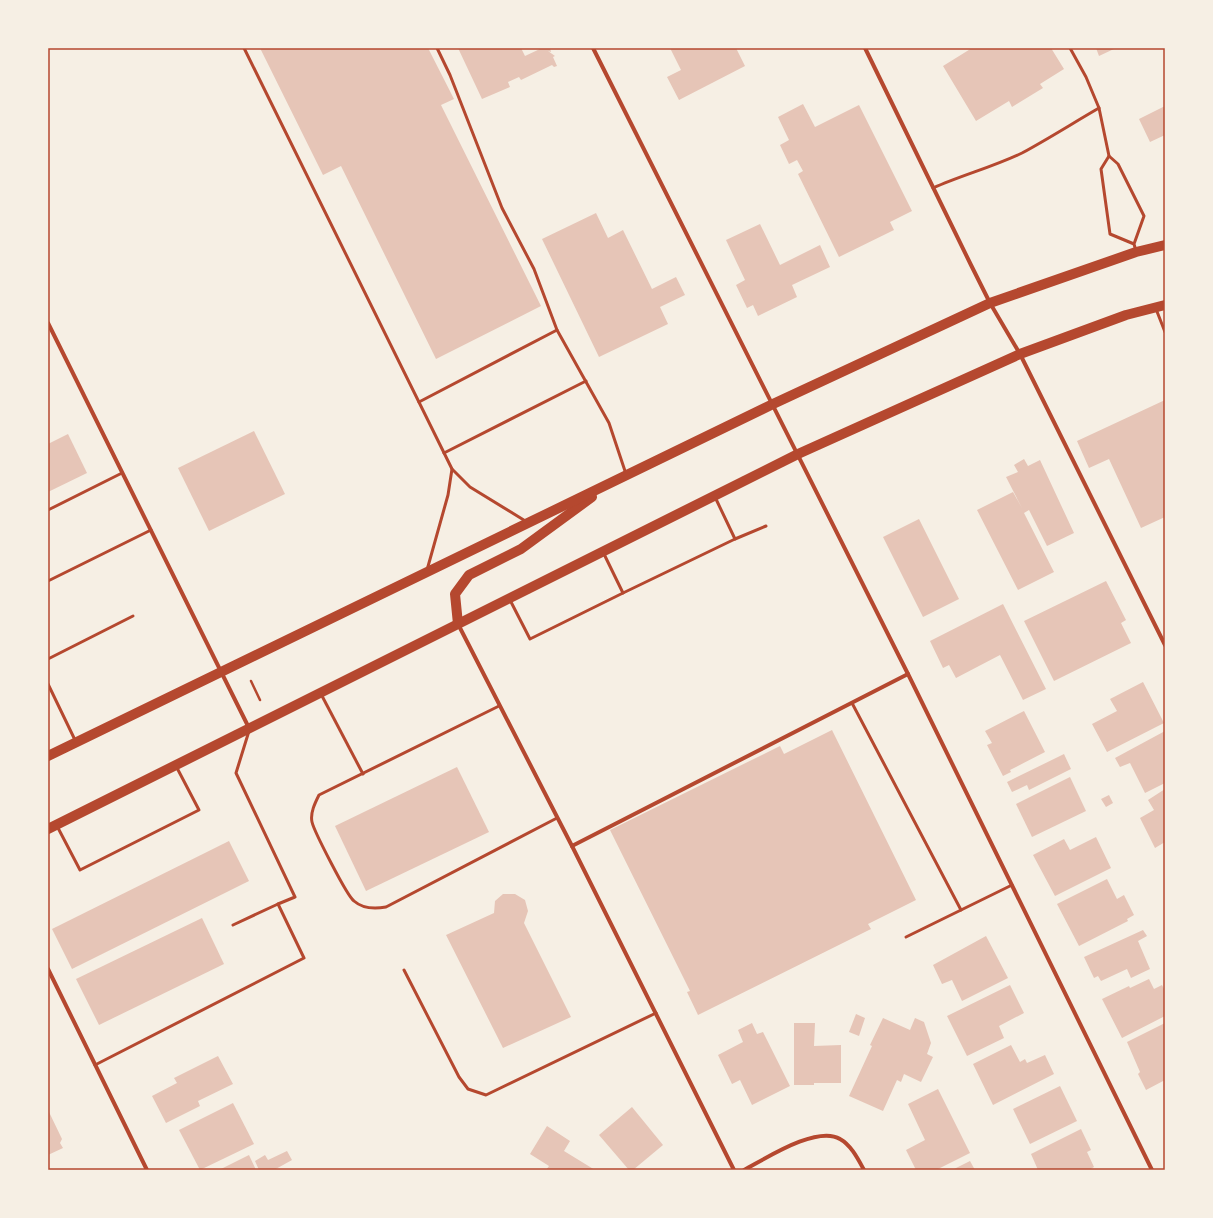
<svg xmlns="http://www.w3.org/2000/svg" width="1213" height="1218" font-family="'Noto Sans',sans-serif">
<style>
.building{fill:#e6c5b7}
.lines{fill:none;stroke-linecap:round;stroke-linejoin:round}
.path{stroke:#b5482f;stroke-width:2.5}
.service{stroke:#b5482f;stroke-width:3}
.minor{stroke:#b5482f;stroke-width:4}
.primary{stroke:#b5482f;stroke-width:10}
.neatline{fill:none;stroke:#b5482f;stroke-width:1.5}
</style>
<rect width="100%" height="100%" fill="#f6efe4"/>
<g class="building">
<polygon points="260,48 428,48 454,99 441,105 541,306 436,359 341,166 323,175"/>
<polygon points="458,48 521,48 525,56 542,48 550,48 551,52 548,51 555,56 553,57 557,66 554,67 552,65 521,80 519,77 508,82 510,87 482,99"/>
<polygon points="670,48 736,48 745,66 679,100 667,77 681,70"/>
<polygon points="972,48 1051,48 1064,69 1040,84 1043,88 1012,107 1009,101 976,121 943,66"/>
<polygon points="1096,48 1116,48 1099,56"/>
<polygon points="803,104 815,127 859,105 912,211 890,222 894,230 839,257 798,174 803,171 797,160 789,164 780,145 789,140 778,117"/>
<polygon points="1165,106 1165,135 1150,142 1139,119"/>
<polygon points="596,213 608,238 623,230 652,289 676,277 685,295 660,307 668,324 599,357 542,239"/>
<polygon points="760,224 780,265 820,245 830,267 792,285 797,297 758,316 753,305 747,308 736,285 745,280 726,240"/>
<polygon points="1165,400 1165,517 1141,528 1109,459 1089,468 1077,441"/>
<polygon points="254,431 285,494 209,531 178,468"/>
<polygon points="68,434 87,473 48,492 48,444"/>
<polygon points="1024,459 1028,466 1040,460 1074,533 1047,546 1029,510 1024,513 1054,572 1018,590 977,510 1013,492 1022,508 1006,477 1018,472 1014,465"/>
<polygon points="919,519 959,599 923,617 883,537"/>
<polygon points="1106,581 1126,620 1121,623 1131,643 1054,681 1024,621"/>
<polygon points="1003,604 1046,689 1023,700 1000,655 956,678 949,665 943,668 930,641"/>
<polygon points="1143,682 1164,723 1107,752 1092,724 1117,711 1110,699"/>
<polygon points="1024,711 1045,752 1010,770 1011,772 1003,776 987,745 992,743 985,731"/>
<polygon points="832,730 916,900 868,924 871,929 698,1015 687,992 690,991 610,830 780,746 784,754"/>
<polygon points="1165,731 1165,783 1145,793 1130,763 1120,767 1115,758"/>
<polygon points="1064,754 1071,769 1029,790 1027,785 1012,792 1007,782"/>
<polygon points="457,767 489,832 366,891 335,826"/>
<polygon points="1070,777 1086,811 1032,837 1016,804"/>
<polygon points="1165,789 1165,842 1155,848 1140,818 1154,810 1148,800"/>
<polygon points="1109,795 1113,803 1106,807 1101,799"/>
<polygon points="1096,837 1111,868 1055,896 1033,855 1064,839 1070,850"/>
<polygon points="229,841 249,881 72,969 52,929"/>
<polygon points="1107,879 1117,899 1124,895 1134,915 1127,919 1128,921 1079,946 1057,904"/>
<polygon points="503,894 515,894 525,900 528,911 524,923 571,1017 503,1048 446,935 494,913 495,901"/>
<polygon points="202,918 224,964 99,1025 76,979"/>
<polygon points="1143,930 1147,936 1138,941 1150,969 1131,978 1127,969 1101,981 1098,976 1094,978 1084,957"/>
<polygon points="986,936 1008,978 962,1001 952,980 942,984 933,965"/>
<polygon points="1149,979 1154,989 1162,985 1165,991 1165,1016 1122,1038 1102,999 1129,986 1130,988"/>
<polygon points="1010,985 1024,1013 999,1026 1004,1038 967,1056 947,1016"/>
<polygon points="856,1014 865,1018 859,1036 849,1032"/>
<polygon points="883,1018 910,1030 915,1018 924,1022 931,1043 927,1054 933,1057 921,1082 904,1074 901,1082 897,1080 883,1111 849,1096 872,1046 870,1045"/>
<polygon points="752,1023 757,1034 763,1032 790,1086 752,1105 740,1080 732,1084 718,1055 743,1042 738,1030"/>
<polygon points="794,1023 815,1023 814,1046 841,1045 841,1083 814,1083 814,1085 794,1085"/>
<polygon points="1165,1023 1165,1080 1146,1090 1138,1074 1140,1072 1127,1042"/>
<polygon points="1011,1045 1020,1062 1025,1059 1027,1063 1045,1055 1054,1074 993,1105 973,1064"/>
<polygon points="218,1056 233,1084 198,1101 200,1106 166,1123 152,1096 177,1083 174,1078"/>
<polygon points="1060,1086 1077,1121 1030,1144 1013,1109"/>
<polygon points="938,1089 970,1153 936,1170 916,1170 906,1150 925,1140 908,1104"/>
<polygon points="233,1103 254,1144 200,1170 179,1130"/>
<polygon points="632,1107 663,1145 633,1170 629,1170 599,1135"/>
<polygon points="49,1112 62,1139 60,1143 63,1148 48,1155"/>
<polygon points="547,1126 570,1141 564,1151 595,1170 546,1170 549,1166 530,1154"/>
<polygon points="1081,1129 1091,1150 1087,1152 1094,1167 1089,1170 1038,1170 1031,1154"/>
<polygon points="287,1151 292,1160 274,1170 259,1170 255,1161 265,1155 268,1160"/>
<polygon points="249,1155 256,1170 219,1170"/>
<polygon points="970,1161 975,1170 952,1170"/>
</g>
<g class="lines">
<polyline class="path" points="251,681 260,700"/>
<g class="service">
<polyline points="244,48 452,469 470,487 527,522"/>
<polyline points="437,48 450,75 502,208 534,269 557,330"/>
<polyline points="1099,108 1109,156"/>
<path d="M933,188C962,175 993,167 1022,153C1048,139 1073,123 1099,108L1086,77L1070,48"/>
<polyline points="1134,244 1110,234 1101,169 1109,156 1118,164 1144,216 1134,244 1136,251"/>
<polyline points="1156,309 1165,332"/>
<polyline points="419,402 557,330 609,423 626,474"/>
<polyline points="444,453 586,381"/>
<polyline points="715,497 735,539"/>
<polyline points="48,510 122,473"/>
<polyline points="427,570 448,495 452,469"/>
<polyline points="48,581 151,530"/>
<polyline points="623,593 735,539 766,526"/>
<polyline points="510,600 530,639 623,593 603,552"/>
<polyline points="48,659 133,616"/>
<polyline points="48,684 75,740"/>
<polyline points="321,694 363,774"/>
<polyline points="852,703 961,910"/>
<path d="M499,706L319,795C315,803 310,813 312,822C314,831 347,896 354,901C363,909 375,909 386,907L557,818"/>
<polyline points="249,731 236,773 295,897 278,904"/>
<polyline points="57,826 80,870 199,810 176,766"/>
<polyline points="906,937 1012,885"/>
<polyline points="404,970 459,1077 468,1089 486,1095 656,1013"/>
<polyline points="95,1065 304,958 278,904 233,925"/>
</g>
<g class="minor">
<polyline points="593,48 908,674 1152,1170"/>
<polyline points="865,48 971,265 990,303 1020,354 1165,645"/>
<polyline points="48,323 249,728"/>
<polyline points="458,624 572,846 734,1170"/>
<polyline points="572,846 908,674"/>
<polyline points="48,969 147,1170"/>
<path d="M744,1170C765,1159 817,1125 840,1139C851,1145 858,1159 864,1170"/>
</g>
<g class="primary">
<polyline points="458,624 455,594 469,575 521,549 592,497"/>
<polyline points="48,756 773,404 990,303 1136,252 1165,245"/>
<polyline points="48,829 798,454 1020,354 1126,315 1165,305"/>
</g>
</g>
<rect width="1213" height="1218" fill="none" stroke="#f6efe4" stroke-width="98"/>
<rect x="49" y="49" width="1115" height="1120" class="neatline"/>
</svg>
